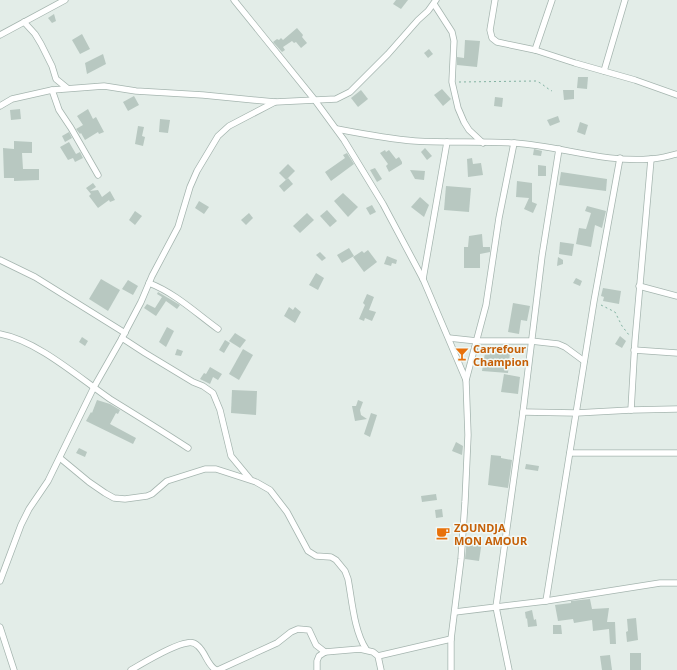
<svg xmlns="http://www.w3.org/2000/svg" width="677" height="670" font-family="'Noto Sans',sans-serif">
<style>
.building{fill:#b8c8c1}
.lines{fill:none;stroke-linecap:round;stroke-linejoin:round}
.minor-casing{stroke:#a5b5af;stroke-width:7}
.path{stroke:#82b2a2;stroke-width:1;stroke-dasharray:2 3;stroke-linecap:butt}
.minor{stroke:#fff;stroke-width:5.5}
.labels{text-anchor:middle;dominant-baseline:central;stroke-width:3;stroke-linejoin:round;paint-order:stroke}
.food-label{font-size:11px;font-weight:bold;fill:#c56008;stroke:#f3f9f6;text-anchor:start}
</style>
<rect width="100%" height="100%" fill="#e3ede8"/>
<g class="building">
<polygon points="396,0 408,0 401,9 393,4"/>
<polygon points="54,14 56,21 52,23 48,18"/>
<polygon points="297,28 303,35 302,37 307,43 301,48 296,42 294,43 292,41 283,47 285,50 282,52 273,42 277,39 279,40 281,38 283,40"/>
<polygon points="82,34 90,49 80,54 72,40"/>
<polygon points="465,40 480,41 477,67 457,65 457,57 464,58"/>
<polygon points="429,49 433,54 428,58 424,53"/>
<polygon points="103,54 106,64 87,74 85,63"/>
<polygon points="578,77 588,77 587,89 577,88"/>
<polygon points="442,89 451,99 443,106 434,95"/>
<polygon points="361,90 368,99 358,107 351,98"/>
<polygon points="563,90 574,90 574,99 564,100"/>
<polygon points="134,96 139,105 128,111 123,102"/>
<polygon points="495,97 503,98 502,107 494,106"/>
<polygon points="20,109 21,119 11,120 10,110"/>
<polygon points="88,109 93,119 96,117 104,132 99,134 98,132 85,140 81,133 80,134 76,129 83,125 77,116"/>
<polygon points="558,116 560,122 550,126 547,120"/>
<polygon points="160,119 170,120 168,133 159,132"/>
<polygon points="580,122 588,125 585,135 577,132"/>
<polygon points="138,126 144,127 142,136 145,137 143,146 135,144"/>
<polygon points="69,132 72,138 65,142 62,136"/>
<polygon points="14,141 32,142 32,153 22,153 23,169 39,169 39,180 14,181 14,178 4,178 3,148 14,149"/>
<polygon points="69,142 76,154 80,152 83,158 75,162 73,158 68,160 60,147"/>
<polygon points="425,148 432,156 427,160 421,152"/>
<polygon points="534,149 542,151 541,156 533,155"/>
<polygon points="385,150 386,152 389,150 396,159 399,157 402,162 402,164 389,172 386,166 388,164 380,153"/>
<polygon points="347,153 354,164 331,181 325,172 345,158 343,155"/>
<polygon points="472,158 473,164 481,163 483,175 468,177 467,159"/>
<polygon points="288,164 295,171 286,180 279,173"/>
<polygon points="538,165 546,166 546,176 538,176"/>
<polygon points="375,168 382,179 377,182 370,170"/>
<polygon points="410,170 425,171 424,180 415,179"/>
<polygon points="561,172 607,179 606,191 559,185"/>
<polygon points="288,178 293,184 284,192 279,186"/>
<polygon points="517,181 532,183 532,202 537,204 533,213 524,209 529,198 516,197"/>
<polygon points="93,183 96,187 90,191 98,190 102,197 110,191 115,200 110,202 109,200 98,208 89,196 91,194 86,188"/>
<polygon points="446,186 471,188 469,212 444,210"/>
<polygon points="343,193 358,207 348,217 334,201"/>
<polygon points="420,197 429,205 424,217 411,207"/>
<polygon points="199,201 209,207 204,214 195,208"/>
<polygon points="372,205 376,212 370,215 366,208"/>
<polygon points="587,206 606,211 602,228 595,225 591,247 576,244 579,228 586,229 591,213 585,211"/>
<polygon points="327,210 337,221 330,227 320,216"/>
<polygon points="135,211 142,216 135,225 129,220"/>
<polygon points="249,213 253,218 246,225 241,220"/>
<polygon points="307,213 314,220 300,233 293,226"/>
<polygon points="482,234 483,247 490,247 490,252 480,254 480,268 464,268 464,247 468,247 469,236"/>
<polygon points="560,242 574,244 572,256 559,254"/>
<polygon points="349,248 354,256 342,263 337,255"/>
<polygon points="368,250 377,262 364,272 353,257 362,251 364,253"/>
<polygon points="320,252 326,258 322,261 316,255"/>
<polygon points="387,256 397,260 396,264 392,263 391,266 384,264"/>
<polygon points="558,257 563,260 563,264 557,266"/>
<polygon points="316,273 324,278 318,290 309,285"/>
<polygon points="576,278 582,281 580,286 573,283"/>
<polygon points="101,279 120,290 108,311 89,299"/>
<polygon points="128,280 138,286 133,295 122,289"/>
<polygon points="603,288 621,291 619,304 603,301 604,297 601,296"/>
<polygon points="158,292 180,305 177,309 166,301 156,316 144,308 147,304 155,308 162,297 157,294"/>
<polygon points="367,294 374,297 369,310 376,312 372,321 365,318 364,321 359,319 365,305 363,303"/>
<polygon points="513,303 530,306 527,321 521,320 519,334 508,332"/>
<polygon points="289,307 293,310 295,307 301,312 295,323 284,316"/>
<polygon points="167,327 174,331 166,347 159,342"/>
<polygon points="235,333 246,340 240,348 229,341"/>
<polygon points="620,336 626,341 622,348 615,344"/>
<polygon points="82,337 88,341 85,346 79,342"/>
<polygon points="225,340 230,343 224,353 219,350"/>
<polygon points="486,347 495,348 495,351 510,352 508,373 482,371"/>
<polygon points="177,349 183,351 181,356 175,355"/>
<polygon points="243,349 253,355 239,380 229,374"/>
<polygon points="210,367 222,374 218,380 213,377 210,384 200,379 204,373 206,374"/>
<polygon points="504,374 520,377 518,394 501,392"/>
<polygon points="232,390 257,391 256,415 231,413"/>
<polygon points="97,400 110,404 120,410 118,414 116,413 110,424 136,438 133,444 86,421 91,412 92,413"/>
<polygon points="358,400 363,402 360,410 361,415 367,419 355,421 352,406 356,406"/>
<polygon points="371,413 377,415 370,437 364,434"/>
<polygon points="456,442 463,446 462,455 452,451"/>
<polygon points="79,448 87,452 85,457 76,453"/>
<polygon points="491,455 501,456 501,458 512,460 508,488 488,485"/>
<polygon points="526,464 539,466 538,471 525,469"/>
<polygon points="436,494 437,500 422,502 421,496"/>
<polygon points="442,509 443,517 436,518 435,510"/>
<polygon points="467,539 482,541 479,561 465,559"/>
<polygon points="590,599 592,609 609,608 607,622 615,622 616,644 610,644 609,629 593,631 592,620 574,623 573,619 558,621 555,605 571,603 571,601"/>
<polygon points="532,610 534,620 536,619 537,626 528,627 527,618 526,619 525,612"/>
<polygon points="636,618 638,640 627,642 626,632 628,631 627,619"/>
<polygon points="553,625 561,625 562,634 553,634"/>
<rect x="630" y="653" width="11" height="17"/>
<polygon points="610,655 612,670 602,670 600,656"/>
</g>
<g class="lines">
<g class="minor-casing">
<g id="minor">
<polyline points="234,0 314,99 344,140 383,204 423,279 466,380 468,435 465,502 461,559 451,639 451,670"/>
<polyline points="495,0 490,30 492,38 497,42 535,50 575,63 635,80 677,95"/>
<polyline points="434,4 452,32 454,41 452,82 458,108 464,122 469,130 483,143"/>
<polyline points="24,22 35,34 41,44 52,66 56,79 67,88"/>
<polyline points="0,35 65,0"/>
<polyline points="535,50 552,0"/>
<polyline points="604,71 625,0"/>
<polyline points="52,90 59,110 71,128 98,175"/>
<polyline points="0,106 12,99 52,90 104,86 136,91 203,95 275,102"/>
<path d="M337,129C363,134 389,139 415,141C448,143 482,141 515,143C560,146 605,163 650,159C659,159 668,156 677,154"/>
<polyline points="0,260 35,277 125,333"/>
<polyline points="423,279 447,142"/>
<path d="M149,283C175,293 196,313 218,329"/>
<polyline points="639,286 677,296"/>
<path d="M0,334C38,341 78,377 110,399C136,415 162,431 188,448"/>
<polyline points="122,338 145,353 193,382 203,386 213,393 220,410 231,456 250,479"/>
<polyline points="449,338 477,341 531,341 558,344 565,347 584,361"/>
<polyline points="634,350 677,353"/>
<polyline points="466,380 486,305 499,218 514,143"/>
<polyline points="631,410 635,341 651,159"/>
<polyline points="523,412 576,413 631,410 677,409"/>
<polyline points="570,453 677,453"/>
<path d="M60,458L89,482L105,493L114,498L125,499L147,496L152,494L167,481L205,469H216L256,482L270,490L287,512L308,551L316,556L331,557L336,560L345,571L348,579C352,600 354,631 366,649"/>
<polyline points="0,581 21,525 29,509 48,481 94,387 122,338 141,302 152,276 178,227 190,187 197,171 218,136 229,126 275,102 336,99 350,92 388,54 418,20 428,11 436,0"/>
<polyline points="546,601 594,301 620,158"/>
<polyline points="455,612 546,601 660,583 677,583"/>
<polyline points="0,627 14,670"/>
<polyline points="378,656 451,639"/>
<path d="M131,670C145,662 172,645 187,643C191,642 195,643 198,646C206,653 207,665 216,670"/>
<polyline points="218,670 277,643 291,632 298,629 309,630 316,645 325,652"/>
<polyline points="317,670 317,661 319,656 325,652 360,649 373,652 378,656 381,670"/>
<polyline points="509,670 496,607 523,412 542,256 559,149"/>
</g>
</g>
<g class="path">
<path d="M459,82L536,81C542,83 546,88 552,91"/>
<polyline points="601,305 615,312 622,326 629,335"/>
</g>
<use href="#minor" class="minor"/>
</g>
<defs>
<g id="bar-bare" transform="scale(1.08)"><path d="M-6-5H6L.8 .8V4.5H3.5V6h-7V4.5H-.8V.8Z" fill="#e8710a" stroke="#f3f9f6" stroke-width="2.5" paint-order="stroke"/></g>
<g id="cafe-bare" transform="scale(1.08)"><path d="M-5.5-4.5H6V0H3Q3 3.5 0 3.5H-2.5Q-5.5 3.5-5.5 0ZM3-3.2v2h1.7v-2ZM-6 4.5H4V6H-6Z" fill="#e8710a" stroke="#f3f9f6" stroke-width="2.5" paint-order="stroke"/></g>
</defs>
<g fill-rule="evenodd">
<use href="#bar-bare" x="462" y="354"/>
<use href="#cafe-bare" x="443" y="533"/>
</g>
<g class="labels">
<g class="food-label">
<text x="473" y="348">Carrefour<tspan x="473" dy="13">Champion</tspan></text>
<text x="454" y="527">ZOUNDJA<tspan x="454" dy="13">MON AMOUR</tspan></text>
</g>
</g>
</svg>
